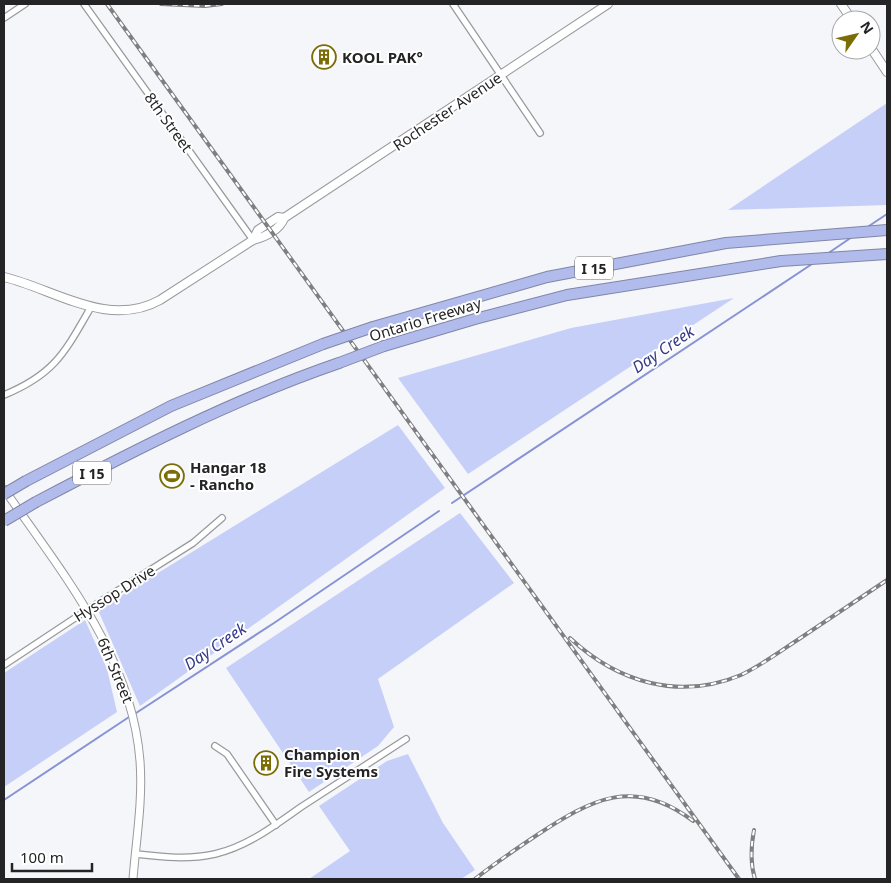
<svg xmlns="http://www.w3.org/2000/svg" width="891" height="883" font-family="'Noto Sans',sans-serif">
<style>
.green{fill:#c6cff8}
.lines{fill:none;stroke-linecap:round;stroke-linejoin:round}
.stream{stroke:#8793d4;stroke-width:2}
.minor-casing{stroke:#999a9e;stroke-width:8}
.tertiary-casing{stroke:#999a9e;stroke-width:9}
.secondary-casing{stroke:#999a9e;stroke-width:10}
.motorway-casing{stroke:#8086a7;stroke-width:12}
.minor{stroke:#fff;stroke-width:5.5}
.tertiary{stroke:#fff;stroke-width:7}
.secondary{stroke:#fff;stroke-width:8}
.motorway{stroke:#b1bbec;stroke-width:10}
.rail-casing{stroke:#7f7f82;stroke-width:4}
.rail{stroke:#fff;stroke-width:2;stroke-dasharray:5.5;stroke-linecap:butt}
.motorway-bridge-casing{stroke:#8086a7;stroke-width:12;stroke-linecap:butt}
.motorway-bridge{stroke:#b1bbec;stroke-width:10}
.labels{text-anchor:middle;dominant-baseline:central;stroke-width:4;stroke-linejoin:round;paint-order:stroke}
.shield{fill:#fff;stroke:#666667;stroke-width:1}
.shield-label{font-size:14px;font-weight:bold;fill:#242426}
.poi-label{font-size:15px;font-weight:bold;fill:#242426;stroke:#fff;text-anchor:start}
.street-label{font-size:15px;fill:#242426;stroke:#fff}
.water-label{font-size:16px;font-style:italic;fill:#343987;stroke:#fff}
</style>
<rect width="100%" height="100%" fill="#f5f6fa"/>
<g class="green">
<polygon points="887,103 887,205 728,210"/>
<polygon points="734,298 468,474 398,378 571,328"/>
<polygon points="398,425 445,488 140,706 98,610"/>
<polygon points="460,513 514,583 378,679 394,727 378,746 309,792 226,668"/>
<polygon points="85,620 107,669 117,712 4,787 4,673"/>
<polygon points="408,754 443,823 475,870 461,879 309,879 350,851 319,806 387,761"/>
</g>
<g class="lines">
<g class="stream">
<polyline points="866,228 887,214"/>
<polyline points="827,254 852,237"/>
<polyline points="452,503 812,264"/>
<polyline points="133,715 274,623 439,511"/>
<polyline points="4,800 129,717"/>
</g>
<g class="minor-casing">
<g id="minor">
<polyline points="84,4 253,240"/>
<polyline points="453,4 540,133"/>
<polyline points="4,18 25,4"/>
<path d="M4,395C55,374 65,352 91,307"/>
<polyline points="4,665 87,610 193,543 222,518"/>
<polyline points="215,746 227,754 276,825"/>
<path d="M136,854C162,857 188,860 215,854C248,846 274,826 301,807C336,784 371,762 406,739"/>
</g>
</g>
<g class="tertiary-casing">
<path id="tertiary" d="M4,489C62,573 132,656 140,761C143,801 136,840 133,879"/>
</g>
<g class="secondary-casing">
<g id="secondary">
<polyline points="841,4 852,20"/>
<polyline points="871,48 887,72"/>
<polyline points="253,240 258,230 278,217 284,218"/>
<path d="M4,277C54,289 108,329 160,300L253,240C265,237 280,230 284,218L608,4"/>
</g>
</g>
<g class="motorway-casing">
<g id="motorway">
<polyline points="373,327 547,277 726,243 887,230"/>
<polyline points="384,346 475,319 567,295 781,261 887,254"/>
<polyline points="26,481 171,406 323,344"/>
<path d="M36,502C135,450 234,399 339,363"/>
</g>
</g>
<use href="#minor" class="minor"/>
<use href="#tertiary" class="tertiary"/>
<use href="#secondary" class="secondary"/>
<use href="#motorway" class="motorway"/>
<g class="rail-casing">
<g id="rail">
<polyline points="107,4 739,879"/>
<polyline points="161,4 205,6 222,4"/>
<path d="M570,638C617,682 679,701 741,675C762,665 782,650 802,637C830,618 859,599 887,580"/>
<path d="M754,830C751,846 750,863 755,879"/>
<path d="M475,879C495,863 516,849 537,835C592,799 634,776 693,821"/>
</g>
</g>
<use href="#rail" class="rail"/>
<g class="motorway-bridge-casing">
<g id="motorway-bridge">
<polyline points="323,344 373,327"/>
<polyline points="339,363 384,346"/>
<polyline points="4,494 26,481"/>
<polyline points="4,521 36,502"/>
</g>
</g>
<use href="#motorway-bridge" class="motorway-bridge"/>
</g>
<defs>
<g id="building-ring" transform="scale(1.25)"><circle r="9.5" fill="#fff" stroke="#7b6c05" stroke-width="1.5"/><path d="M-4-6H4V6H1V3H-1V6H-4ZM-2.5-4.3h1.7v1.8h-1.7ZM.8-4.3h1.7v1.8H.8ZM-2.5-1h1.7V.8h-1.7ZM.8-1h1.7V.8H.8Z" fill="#7b6c05"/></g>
<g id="stadium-ring" transform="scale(1.25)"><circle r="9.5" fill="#fff" stroke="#7b6c05" stroke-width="1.5"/><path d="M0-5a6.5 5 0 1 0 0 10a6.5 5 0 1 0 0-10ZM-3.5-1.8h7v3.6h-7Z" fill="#7b6c05"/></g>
</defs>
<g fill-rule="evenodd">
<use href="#building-ring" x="324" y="57"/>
<use href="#stadium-ring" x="172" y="476"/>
<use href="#building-ring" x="266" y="763"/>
</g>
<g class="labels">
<g class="shield">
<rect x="575" y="256.5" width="38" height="23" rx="4"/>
<rect x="73" y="461.5" width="38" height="23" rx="4"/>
</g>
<g class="shield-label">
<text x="594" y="268">I 15</text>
<text x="92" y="473">I 15</text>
</g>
<g class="poi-label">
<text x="342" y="57">KOOL PAK°</text>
<text x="190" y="467">Hangar 18<tspan x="190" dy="17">- Rancho</tspan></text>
<text x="284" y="754">Champion<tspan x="284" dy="17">Fire Systems</tspan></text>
</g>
<g class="street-label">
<text transform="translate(447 111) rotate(-34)">Rochester Avenue</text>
<text transform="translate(169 122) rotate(54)">8th Street</text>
<text transform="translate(425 319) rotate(-17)">Ontario Freeway</text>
<text transform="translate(114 593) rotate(-32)">Hyssop Drive</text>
<text transform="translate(116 670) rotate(67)">6th Street</text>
</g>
<g class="water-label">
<text transform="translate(663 349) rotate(-34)">Day Creek</text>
<text transform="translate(215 646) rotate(-34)">Day Creek</text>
</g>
</g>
<rect width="891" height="883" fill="none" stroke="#242426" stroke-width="10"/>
<g transform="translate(856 35) rotate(56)"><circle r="24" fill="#ffffff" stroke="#a7a7a8"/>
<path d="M0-4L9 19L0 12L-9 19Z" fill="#7b6c05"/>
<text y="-8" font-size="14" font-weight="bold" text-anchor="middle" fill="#242426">N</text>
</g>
<path d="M12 863v8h80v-8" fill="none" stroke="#242426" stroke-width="2.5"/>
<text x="20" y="863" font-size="15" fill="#242426" stroke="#ffffff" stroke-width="4" paint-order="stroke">100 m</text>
</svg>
